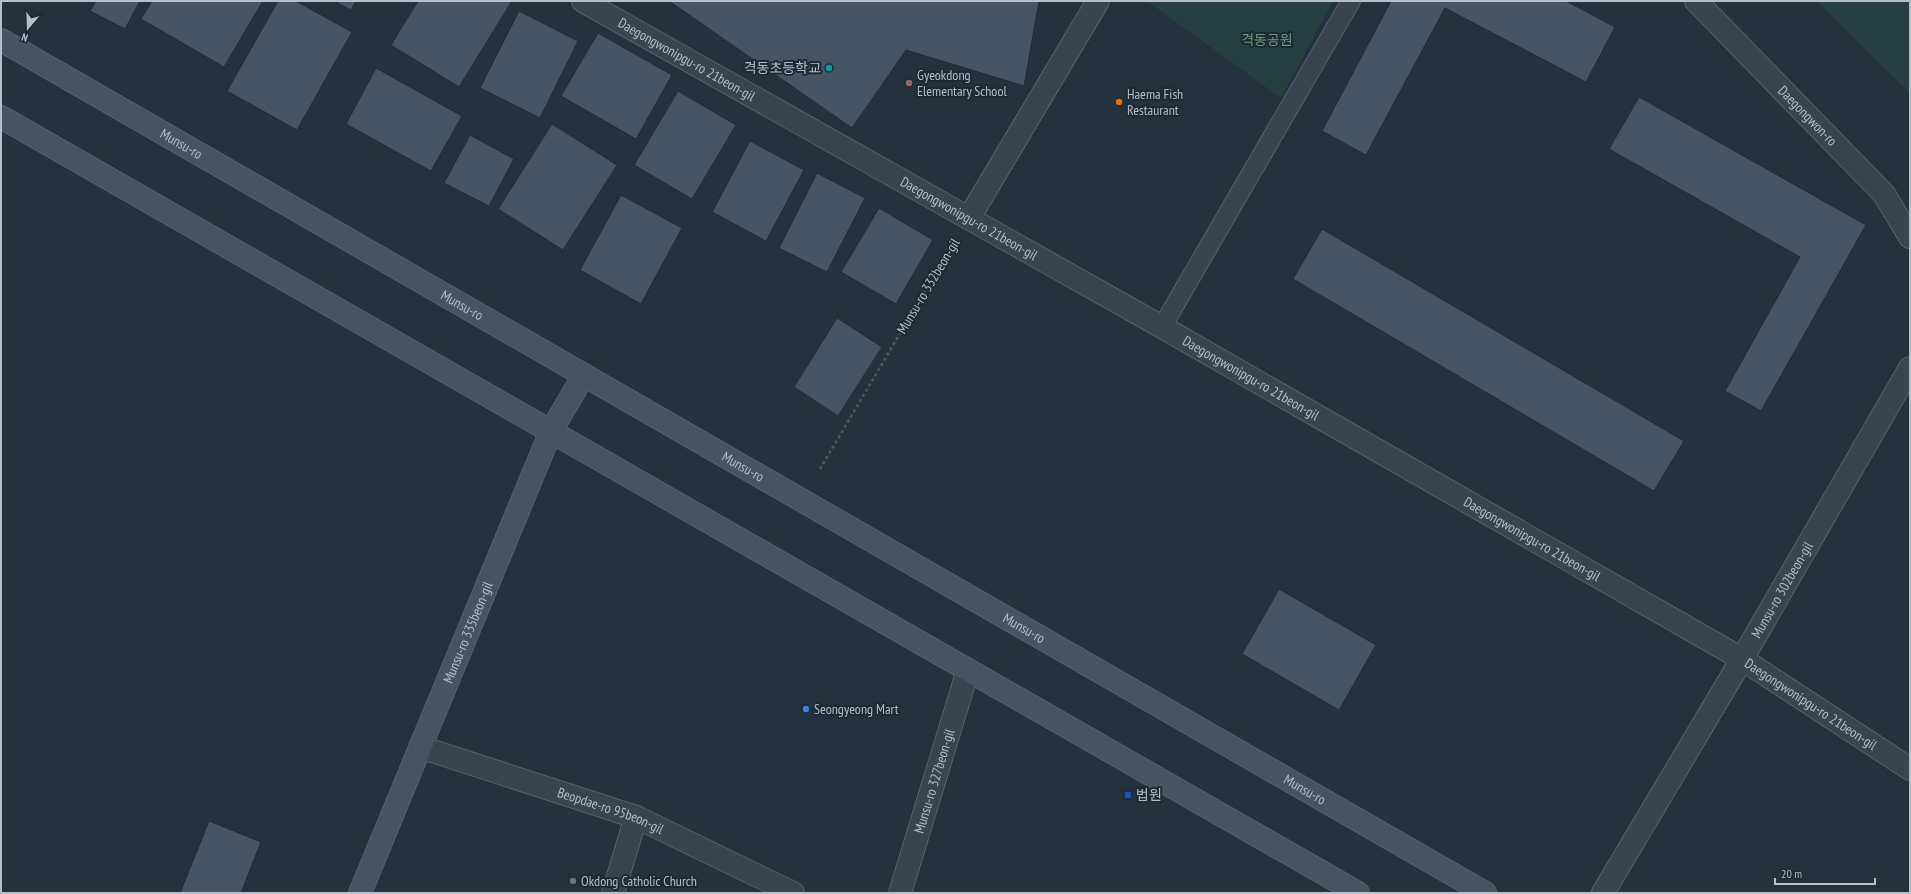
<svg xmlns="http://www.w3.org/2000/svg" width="1911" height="894" font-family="'PT Sans Narrow','Noto Sans KR',sans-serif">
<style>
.green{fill:#264041}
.building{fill:#455565;stroke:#1f2b37}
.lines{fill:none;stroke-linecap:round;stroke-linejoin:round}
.lane-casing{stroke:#56626e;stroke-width:20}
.street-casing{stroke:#56626e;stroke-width:24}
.secondary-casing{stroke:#56626e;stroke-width:24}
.path{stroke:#455d5e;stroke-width:2.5;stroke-dasharray:3 3;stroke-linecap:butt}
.lane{stroke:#394450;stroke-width:18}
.street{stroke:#394450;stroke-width:22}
.secondary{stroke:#465363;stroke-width:22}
.culture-dot{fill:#0f9aa8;stroke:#1d2935;stroke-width:1.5}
.education-dot{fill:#8d6e63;stroke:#1d2935;stroke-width:1.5}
.food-dot{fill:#e8710a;stroke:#1d2935;stroke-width:1.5}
.shop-dot{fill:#3f7fe0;stroke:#1d2935;stroke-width:1.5}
.transit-dot{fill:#1a4fb4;stroke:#1d2935;stroke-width:1.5}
.worship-dot{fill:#6b7280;stroke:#1d2935;stroke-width:1.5}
.labels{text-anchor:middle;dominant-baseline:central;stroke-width:4;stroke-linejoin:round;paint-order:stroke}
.park-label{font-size:14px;fill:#6b9c74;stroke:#1d2935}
.street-label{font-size:14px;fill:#b5bfcb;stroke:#1d2935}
.poi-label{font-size:14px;fill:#b5bfcb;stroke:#1d2935;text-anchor:start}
</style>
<rect width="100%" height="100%" fill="#243240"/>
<g class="green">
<polygon points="1147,1 1333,1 1281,98"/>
<polygon points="1817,1 1910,1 1910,93"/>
</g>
<g class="building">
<polygon points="96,1 140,1 125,29 90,11"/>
<polygon points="152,1 263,1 224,67 141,19"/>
<polygon points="278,1 296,1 352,32 297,130 227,91"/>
<polygon points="334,1 356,1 351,10"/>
<polygon points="418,1 512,1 459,87 391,45"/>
<polygon points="669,1 1039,1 1024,86 906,50 852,128"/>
<polygon points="1391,1 1566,1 1615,27 1586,82 1445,8 1366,155 1322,131"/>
<polygon points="519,11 578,41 540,118 480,88"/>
<polygon points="598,33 672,75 636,139 561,96"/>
<polygon points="376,68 462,116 431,171 346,124"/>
<polygon points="678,91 736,125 692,199 634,165"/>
<polygon points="1639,97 1866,225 1761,411 1725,391 1800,257 1609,149"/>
<polygon points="552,124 617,165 563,250 498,209"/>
<polygon points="470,135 514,159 489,206 444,183"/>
<polygon points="750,141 804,170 766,241 712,212"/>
<polygon points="817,173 865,198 827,272 779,248"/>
<polygon points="621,195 682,228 641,304 580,270"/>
<polygon points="879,208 933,240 896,304 841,272"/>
<polygon points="1322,229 1684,441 1654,491 1293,279"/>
<polygon points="837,318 882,347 838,416 794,387"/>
<polygon points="1279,589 1376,645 1339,710 1242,654"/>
<polygon points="209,821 261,842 241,893 180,893"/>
</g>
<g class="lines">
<g class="lane-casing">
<polyline id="lane" points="1162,327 1351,1"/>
</g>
<g class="street-casing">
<g id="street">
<path id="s1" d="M583,1L1162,327L1742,659L1910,769"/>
<path id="s2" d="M1696,1L1884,194L1910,237"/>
<polyline points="969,218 1098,1"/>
<path id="s3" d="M420,747L636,817L793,893"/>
<polyline points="613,893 636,817"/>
<path id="s4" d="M900,893L968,670"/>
<path id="s5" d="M1603,893L1742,659L1910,368"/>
</g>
</g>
<g class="secondary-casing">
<g id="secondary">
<path id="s6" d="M1,40L1485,893"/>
<polyline points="1,117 1358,893"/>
<path id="s7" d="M360,893L551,431L584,375"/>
</g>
</g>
<polyline class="path" points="820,469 954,242"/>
<use href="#lane" class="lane"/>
<use href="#street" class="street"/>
<use href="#secondary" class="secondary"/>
</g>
<circle class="culture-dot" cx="829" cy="68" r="4"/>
<circle class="education-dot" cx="909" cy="83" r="4"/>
<circle class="food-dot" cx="1119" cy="102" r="4"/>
<circle class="shop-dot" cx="806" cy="709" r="4"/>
<rect class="transit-dot" x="1124" y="791" width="8" height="8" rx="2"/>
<circle class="worship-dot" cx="573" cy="881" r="4"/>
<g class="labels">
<g class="park-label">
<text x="1267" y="40">격동공원</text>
</g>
<g class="street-label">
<text stroke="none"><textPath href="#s1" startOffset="119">Daegongwonipgu-ro 21beon-gil</textPath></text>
<text stroke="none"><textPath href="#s2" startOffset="160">Daegongwon-ro</textPath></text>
<text stroke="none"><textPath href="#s6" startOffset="208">Munsu-ro</textPath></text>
<text stroke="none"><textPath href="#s1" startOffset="443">Daegongwonipgu-ro 21beon-gil</textPath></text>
<text transform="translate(928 286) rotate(-59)">Munsu-ro 332beon-gil</text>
<text stroke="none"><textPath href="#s6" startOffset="532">Munsu-ro</textPath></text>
<text stroke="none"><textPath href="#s1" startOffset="767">Daegongwonipgu-ro 21beon-gil</textPath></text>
<text stroke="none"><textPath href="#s6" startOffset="856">Munsu-ro</textPath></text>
<text stroke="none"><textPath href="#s1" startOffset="1091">Daegongwonipgu-ro 21beon-gil</textPath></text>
<text stroke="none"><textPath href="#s5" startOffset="352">Munsu-ro 302beon-gil</textPath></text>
<text stroke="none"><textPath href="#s6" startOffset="1180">Munsu-ro</textPath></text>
<text stroke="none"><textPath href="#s7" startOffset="282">Munsu-ro 335beon-gil</textPath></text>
<text stroke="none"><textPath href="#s1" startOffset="1415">Daegongwonipgu-ro 21beon-gil</textPath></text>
<text stroke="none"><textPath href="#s4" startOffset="117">Munsu-ro 327beon-gil</textPath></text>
<text stroke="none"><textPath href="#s6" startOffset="1504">Munsu-ro</textPath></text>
<text stroke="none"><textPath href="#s3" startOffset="201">Beopdae-ro 95beon-gil</textPath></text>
</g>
<g class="poi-label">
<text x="821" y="68" text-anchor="end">격동초등학교</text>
<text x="917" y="75">Gyeokdong<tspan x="917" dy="16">Elementary School</tspan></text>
<text x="1127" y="94">Haema Fish<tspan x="1127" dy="16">Restaurant</tspan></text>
<text x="814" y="709">Seongyeong Mart</text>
<text x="1136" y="795">법원</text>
<text x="581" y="881">Okdong Catholic Church</text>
</g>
</g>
<rect width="1911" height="894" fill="none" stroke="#b5bfcb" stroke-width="4"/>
<g transform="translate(28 28) rotate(199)" stroke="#1d2935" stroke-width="3" paint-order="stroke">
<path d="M0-3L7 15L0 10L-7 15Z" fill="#b5bfcb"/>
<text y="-6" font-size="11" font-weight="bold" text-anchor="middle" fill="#b5bfcb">N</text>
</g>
<path d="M1775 878v6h100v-6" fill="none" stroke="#b5bfcb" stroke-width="2"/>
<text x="1781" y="878" font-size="12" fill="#b5bfcb" stroke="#1d2935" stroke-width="3" paint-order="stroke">20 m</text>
</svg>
